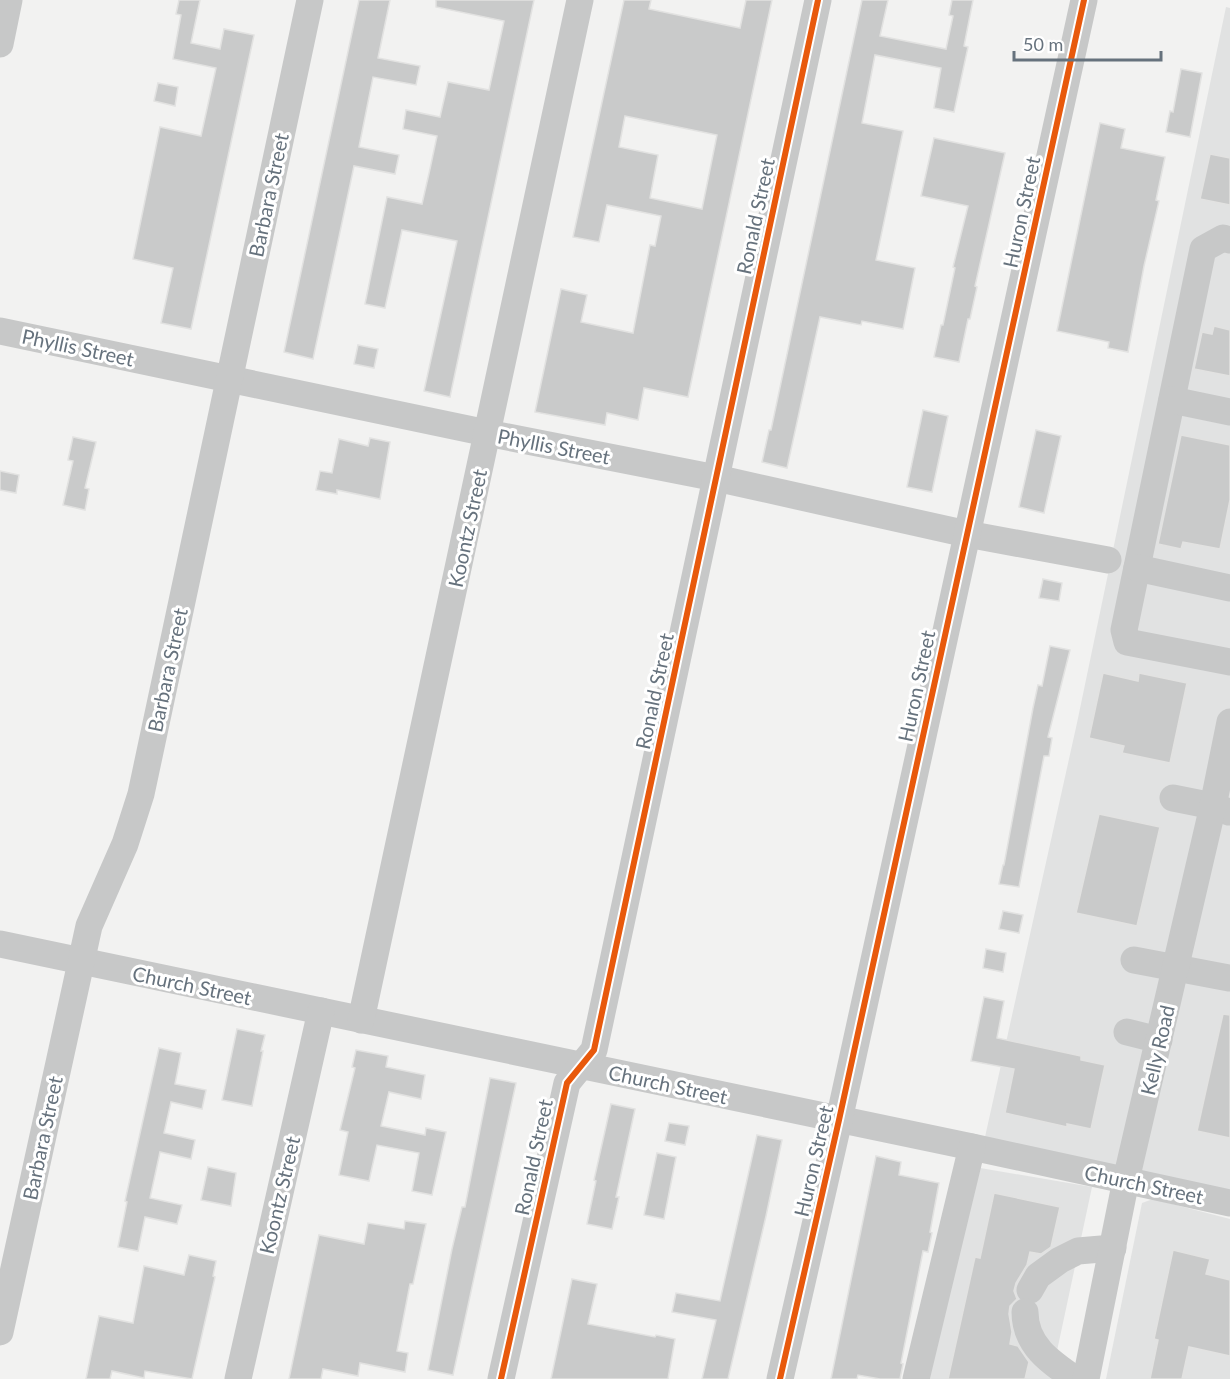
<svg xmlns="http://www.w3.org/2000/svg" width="1230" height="1379" font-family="Lato,sans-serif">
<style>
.built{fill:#e1e2e2}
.building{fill:#c9caca;stroke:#e2e2e1;stroke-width:1.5;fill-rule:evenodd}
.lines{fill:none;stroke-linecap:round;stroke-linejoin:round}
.minor{stroke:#c7c8c8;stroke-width:27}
.cycleway-casing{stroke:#fff;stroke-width:10}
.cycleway{stroke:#e8590c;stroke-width:6}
.labels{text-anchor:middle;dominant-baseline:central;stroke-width:6;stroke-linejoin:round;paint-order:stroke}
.street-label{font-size:20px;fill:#66727d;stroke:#fff}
</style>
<rect width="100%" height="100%" fill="#f2f2f1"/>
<g class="built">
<polygon points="1226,7 1230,8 1230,1191 985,1137 1077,723"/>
<polygon points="957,1164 1092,1187 1051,1379 912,1379"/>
<polygon points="1153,1199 1230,1219 1230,1379 1106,1379 1142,1203"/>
</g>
<g class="building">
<polygon points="179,0 200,0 191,43 220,49 224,29 254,35 191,329 161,323 173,268 133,259 160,127 201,136 216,68 173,59 181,15 176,14"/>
<polygon points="359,0 390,0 378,58 420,66 416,85 373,77 359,147 399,155 395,174 354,166 313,359 284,352"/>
<polygon points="436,0 534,0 450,397 424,391 457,241 402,230 385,308 365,304 387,197 422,204 430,169 437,136 403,129 406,110 440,117 448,82 489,90 504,21 436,7"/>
<path d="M624,0H651L649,9L740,28L746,0H772L688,397L644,388L638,420L607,413L605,425L535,412L561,289L587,295L581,322L633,333L650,245L655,246L661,216L607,205L599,242L573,237ZM625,116L717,135L702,209L650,198L658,155L619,147Z"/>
<polygon points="862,0 888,0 880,36 946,49 953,16 949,15 952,0 973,0 964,46 968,47 954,112 934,108 941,68 875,55 862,123 903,131 876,260 915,268 903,329 862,321 861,325 820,317 787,468 762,462 769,430 771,430"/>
<polygon points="1181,69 1202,73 1190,137 1166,132 1170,111 1173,112"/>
<polygon points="158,83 178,87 175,106 154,101"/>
<polygon points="1100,123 1125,129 1121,148 1165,157 1156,200 1159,201 1144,266 1128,352 1108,348 1109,342 1057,331"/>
<polygon points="934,138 1005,153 975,286 977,287 970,319 968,319 959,362 934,357 941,325 943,325 955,268 953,267 968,206 921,196"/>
<polygon points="1210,154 1230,158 1230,205 1200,199"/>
<polygon points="1214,326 1230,330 1230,376 1194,369 1202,332 1212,334"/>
<polygon points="358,345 378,349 374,368 354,364"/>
<polygon points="923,410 948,416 932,492 907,487"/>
<polygon points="1036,430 1061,436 1044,513 1019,507"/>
<polygon points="1181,435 1230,445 1230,500 1220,549 1183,542 1181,549 1158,544"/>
<polygon points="73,437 96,442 85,488 89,489 85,510 63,505 73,461 68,460"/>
<polygon points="370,438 390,442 380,499 337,490 337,494 316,490 320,471 332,473 339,439 368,446"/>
<polygon points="0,471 19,475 16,493 0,490"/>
<polygon points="1043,579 1062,583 1059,601 1039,598"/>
<polygon points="1050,646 1070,650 1048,737 1052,738 1049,756 1044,756 1019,887 999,884 1003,865 1004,865 1033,708 1038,685 1042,686"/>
<polygon points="1103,673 1138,681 1139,673 1187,683 1170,763 1122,753 1124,746 1089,738"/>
<polygon points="1099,814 1160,827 1137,926 1076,913"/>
<polygon points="1003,911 1023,915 1019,933 999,929"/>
<polygon points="986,949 1006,953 1003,972 983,968"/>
<polygon points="984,997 1004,1001 997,1038 1081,1056 1081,1060 1105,1065 1091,1129 1067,1124 1067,1127 1005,1113 1014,1069 971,1061"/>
<polygon points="1223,1014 1230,1015 1230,1138 1197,1131"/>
<polygon points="237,1029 265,1035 261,1051 263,1051 252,1106 222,1100"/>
<polygon points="159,1048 181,1053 175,1084 206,1090 202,1109 171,1102 164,1133 195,1140 191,1159 160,1152 150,1198 182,1205 177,1224 145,1217 138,1251 118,1247 127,1202 125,1201"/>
<polygon points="356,1050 388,1056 386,1067 425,1075 421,1099 389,1092 381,1126 425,1135 426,1128 446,1132 432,1195 412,1191 419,1153 377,1145 369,1181 339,1175 348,1132 340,1130 355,1068 352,1067"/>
<polygon points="490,1078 516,1083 453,1375 428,1370 452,1249 462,1207 465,1207"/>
<polygon points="611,1104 635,1109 616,1197 619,1197 612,1229 587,1224 596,1181 594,1180"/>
<polygon points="669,1123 689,1126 685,1145 665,1141"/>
<polygon points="757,1135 782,1140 766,1216 728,1379 702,1379 716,1320 672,1312 676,1293 720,1301"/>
<polygon points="657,1153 676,1157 664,1219 644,1215"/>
<polygon points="876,1156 901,1162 899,1175 939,1183 930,1232 932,1233 928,1252 923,1251 901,1363 903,1364 900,1379 880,1379 858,1375 857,1379 831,1379"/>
<polygon points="208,1167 236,1173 231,1206 201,1200"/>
<polygon points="994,1193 1060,1207 1051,1247 1041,1254 1030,1252 1027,1265 1016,1283 1014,1291 1017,1299 1010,1306 1009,1314 1012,1332 1010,1344 1018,1346 1029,1362 1025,1379 948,1379 975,1257 980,1258"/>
<polygon points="405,1221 426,1224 413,1284 410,1284 397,1351 408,1353 405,1372 360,1363 358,1376 323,1369 321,1379 289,1379 319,1235 364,1244 368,1223 404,1229"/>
<polygon points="1173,1250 1210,1259 1206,1274 1230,1280 1230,1356 1189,1347 1182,1379 1150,1379 1158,1340 1154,1339"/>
<polygon points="189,1255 216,1261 213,1276 215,1277 192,1379 145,1371 144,1378 112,1371 110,1379 86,1379 99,1316 133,1323 144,1266 184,1275"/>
<polygon points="572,1279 597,1284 588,1324 655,1337 656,1335 675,1339 668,1379 551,1379"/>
</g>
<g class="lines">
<g class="minor">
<polyline points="0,44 9,0"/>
<polyline points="1230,240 1223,238 1203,249 1124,630 1127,642 1230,662"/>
<polyline points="0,331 487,433 716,478 967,534 1108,560"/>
<polyline points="1172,400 1230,412"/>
<polyline points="1137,568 1230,588"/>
<polyline points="1173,798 1213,806 1229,812"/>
<polyline points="0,944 972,1147 1230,1203"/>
<polyline points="1134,960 1229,978"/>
<polyline points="361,1020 580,0"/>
<polyline points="1127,1032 1159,1040"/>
<polyline points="1030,1290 1038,1276 1060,1260 1078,1251 1113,1248"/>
<path d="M1025,1312C1025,1345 1050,1362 1075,1379"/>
<polyline points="0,1332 89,926 125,844 141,794 310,0"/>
<polyline points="238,1379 321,1011"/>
<polyline points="501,1379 567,1083 594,1050 818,0"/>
<polyline points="780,1379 839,1120 1084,0"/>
<polyline points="916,1379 972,1147"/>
<polyline points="1086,1379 1126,1180 1213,806 1230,722"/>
</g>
<g class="cycleway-casing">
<g id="cycleway">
<polyline points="501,1379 567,1083 594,1050 818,0"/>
<polyline points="780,1379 839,1120 1084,0"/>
</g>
</g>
<use href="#cycleway" class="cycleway"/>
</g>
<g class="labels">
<g class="street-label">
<text transform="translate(268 195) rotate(-78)">Barbara Street</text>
<text transform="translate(1021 212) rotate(-78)">Huron Street</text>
<text transform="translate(755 216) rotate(-78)">Ronald Street</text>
<text transform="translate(78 347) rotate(12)">Phyllis Street</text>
<text transform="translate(554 446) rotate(11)">Phyllis Street</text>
<text transform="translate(467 528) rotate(-78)">Koontz Street</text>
<text transform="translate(167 670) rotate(-78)">Barbara Street</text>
<text transform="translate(916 686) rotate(-78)">Huron Street</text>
<text transform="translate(654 691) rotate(-78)">Ronald Street</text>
<text transform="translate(192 985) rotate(12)">Church Street</text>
<text transform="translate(1157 1050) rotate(-77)">Kelly Road</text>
<text transform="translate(668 1084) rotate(12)">Church Street</text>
<text transform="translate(42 1138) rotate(-78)">Barbara Street</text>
<text transform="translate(533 1157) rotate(-78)">Ronald Street</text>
<text transform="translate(813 1161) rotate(-77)">Huron Street</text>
<text transform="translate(1144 1184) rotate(12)">Church Street</text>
<text transform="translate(279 1195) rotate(-77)">Koontz Street</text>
</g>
</g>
<path d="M1014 51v9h147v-9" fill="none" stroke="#66727d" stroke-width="3"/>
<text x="1023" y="51" font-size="18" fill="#66727d" stroke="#ffffff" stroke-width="4.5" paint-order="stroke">50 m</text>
</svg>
